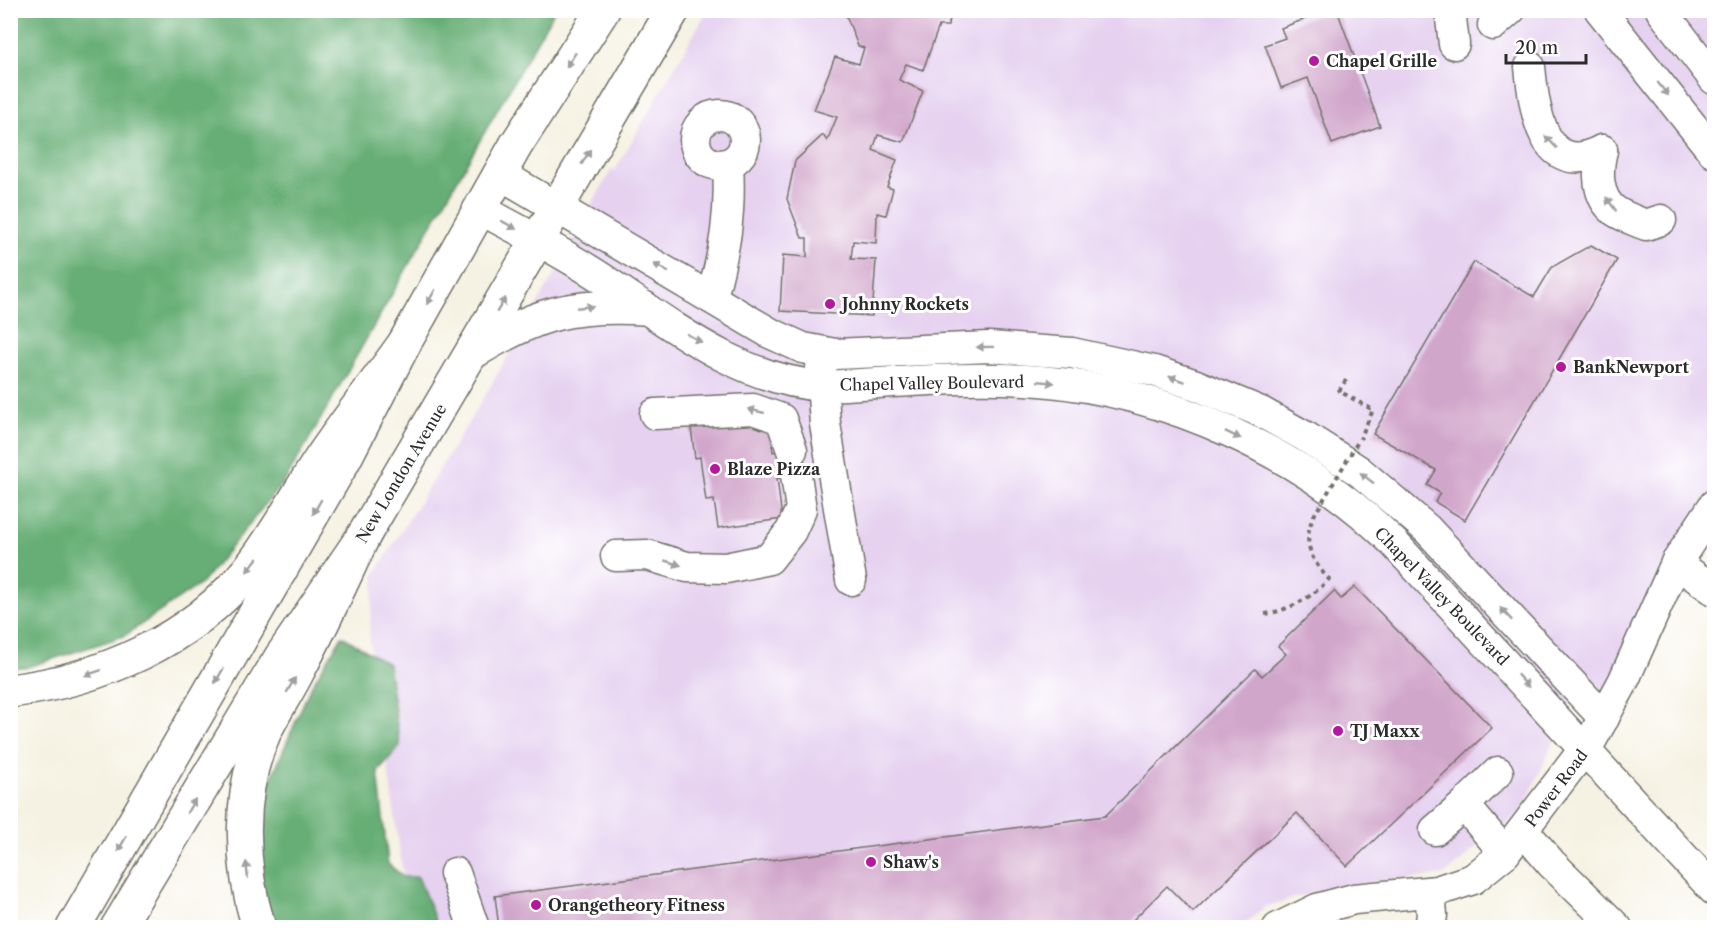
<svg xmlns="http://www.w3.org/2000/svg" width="1725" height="938" font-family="'Libre Caslon Text',serif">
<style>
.built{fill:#e6d2f0}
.forest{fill:#66ae74;stroke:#486c50;stroke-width:1.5}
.building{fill:#d1a6cb}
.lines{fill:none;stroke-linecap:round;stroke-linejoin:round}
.minor-casing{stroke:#72716b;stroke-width:33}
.major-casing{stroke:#72716b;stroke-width:36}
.highway-casing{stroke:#72716b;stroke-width:36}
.path{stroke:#72716b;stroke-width:4;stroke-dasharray:4.5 4.5;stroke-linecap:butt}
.minor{stroke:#fff;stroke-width:30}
.major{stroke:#fff;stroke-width:33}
.highway{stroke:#fff;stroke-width:33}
.path-bridge{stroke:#72716b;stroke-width:4;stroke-dasharray:4.5 4.5;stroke-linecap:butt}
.oneway{fill:#a0a0a0}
.poi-dot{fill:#b5179e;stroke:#fff;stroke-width:2}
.labels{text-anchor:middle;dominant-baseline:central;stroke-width:6;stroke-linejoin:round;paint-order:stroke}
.poi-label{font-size:16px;font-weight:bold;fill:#2b2b2b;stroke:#fff;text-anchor:start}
.street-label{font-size:16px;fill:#2b2b2b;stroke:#fff}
</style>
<rect width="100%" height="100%" fill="#fff"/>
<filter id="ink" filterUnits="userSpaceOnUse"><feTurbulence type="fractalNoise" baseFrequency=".0167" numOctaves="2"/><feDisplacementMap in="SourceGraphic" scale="12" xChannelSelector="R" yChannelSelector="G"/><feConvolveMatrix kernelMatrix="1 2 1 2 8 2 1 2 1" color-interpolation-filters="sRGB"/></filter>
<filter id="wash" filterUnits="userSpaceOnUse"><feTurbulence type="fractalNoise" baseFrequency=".008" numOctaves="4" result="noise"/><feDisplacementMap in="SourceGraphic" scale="24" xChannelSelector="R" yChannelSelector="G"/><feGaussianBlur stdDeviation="1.35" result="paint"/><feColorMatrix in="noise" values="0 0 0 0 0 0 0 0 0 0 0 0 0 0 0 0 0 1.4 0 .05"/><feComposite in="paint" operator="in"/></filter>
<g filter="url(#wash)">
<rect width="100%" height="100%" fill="#f6f2e3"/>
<polygon class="built" points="707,11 1714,11 1714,518 1620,706 1575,695 1523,809 1444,875 1335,886 1264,907 1242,927 435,927 403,874 369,635 375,574 487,392 572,244 574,235 612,169 614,172"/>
<g class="forest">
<polygon points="11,10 554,11 288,476 202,583 124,636 28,667 11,668"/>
<polygon points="342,636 388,664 400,746 378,771 388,864 404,877 418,877 438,927 259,927 253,821 310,688"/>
</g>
<g id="blocks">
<g class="building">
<polygon points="844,10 953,10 948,26 939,26 923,70 906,64 899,80 923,91 903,142 878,135 873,150 897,160 887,187 893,189 886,215 877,213 876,243 853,241 851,259 876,260 872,316 780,311 783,255 807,257 807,238 802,238 787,199 795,161 823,135 827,141 837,117 814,110 835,57 859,64 864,48 858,46"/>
<polygon points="1329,10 1337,10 1380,126 1332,144 1308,78 1281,88 1265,45 1285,38 1281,28"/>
<polygon points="1591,245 1617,260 1465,520 1435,502 1440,493 1427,485 1436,470 1373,434 1474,262 1534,297 1552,267"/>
<polygon points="771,411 775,445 772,445 773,452 801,448 804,474 777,478 782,519 718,528 714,500 706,501 700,457 695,458 690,421"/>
<polygon points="1355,587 1492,728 1347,866 1297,813 1193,912 1167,886 1132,921 1133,928 499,928 495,896 1105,816 1255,669 1262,676 1286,654 1278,646 1334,591 1341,599"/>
</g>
</g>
</g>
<g filter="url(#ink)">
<use href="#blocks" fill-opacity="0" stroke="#72716b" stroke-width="1.5"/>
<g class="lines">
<g class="minor-casing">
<g id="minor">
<polyline points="1450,10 1454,44"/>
<polyline points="1600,10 1714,153"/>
<polyline points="1661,10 1714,79"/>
<polyline points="1493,25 1510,10"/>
<path d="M1530,67C1534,107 1542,181 1602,150"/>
<circle cx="720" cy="140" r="25"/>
<path d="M1602,150C1597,170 1596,197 1615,211C1624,217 1636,221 1646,225L1661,220"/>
<polyline points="500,174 770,333 803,348 835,354 989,347 1072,353 1154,371 1196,385 1261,412 1306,437 1359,471 1427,529 1604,718"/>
<path d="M480,209C522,232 564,253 603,279C670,324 739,380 822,386C894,383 968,375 1040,381C1165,391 1304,453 1393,542L1714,890"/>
<path d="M712,297C725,248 731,215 728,164"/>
<polyline points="821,367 825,424 851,580"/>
<polyline points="655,414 753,409 781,419 792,450"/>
<polyline points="616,556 647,555 687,567 726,568 769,559 791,531 801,509 796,475"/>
<polyline points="1676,563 1714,590"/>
<polyline points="1464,805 1498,772"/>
<polyline points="1435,830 1464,805 1505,853"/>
<polyline points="1524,831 1551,863 1617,928"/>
<polyline points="455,873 474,928"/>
<polyline points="1278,928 1317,909 1354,899 1437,891 1473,879 1505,853 1592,739 1623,682 1676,563 1714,505"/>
<polyline points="1430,928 1432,915 1430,892"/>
</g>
</g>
<g class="major-casing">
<g id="major">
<path d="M475,351C537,313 571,304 644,308"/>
<polyline points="73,928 343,462 404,344 516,145 603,10"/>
<polyline points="117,928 281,657 364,535 673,10"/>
</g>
</g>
<g class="highway-casing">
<g id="highway">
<path d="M10,691C100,680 191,641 249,569C278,533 299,490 326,451C351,415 378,380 404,344"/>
<path d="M259,928C240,866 237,791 265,731C275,710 288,691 298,671C322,626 342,581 364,535"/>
</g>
</g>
<g class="path">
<polyline points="1346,380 1339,391 1373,410 1360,439"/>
<path d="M1265,614C1288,611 1313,597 1329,579C1309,559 1301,538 1316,512"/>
</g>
<use href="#minor" class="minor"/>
<use href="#major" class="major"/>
<use href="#highway" class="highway"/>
<polyline class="path-bridge" points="1318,509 1359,440"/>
</g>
<defs><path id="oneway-solid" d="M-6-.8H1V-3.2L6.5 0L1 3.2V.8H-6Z" transform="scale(1.5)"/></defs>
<g class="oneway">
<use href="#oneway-solid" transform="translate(571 60) rotate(123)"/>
<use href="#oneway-solid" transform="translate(1663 89) rotate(51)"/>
<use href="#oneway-solid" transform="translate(1551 142) rotate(-134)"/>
<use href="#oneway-solid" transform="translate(586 157) rotate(-59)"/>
<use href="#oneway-solid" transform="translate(1611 204) rotate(-127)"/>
<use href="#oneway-solid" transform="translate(509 225) rotate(29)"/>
<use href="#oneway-solid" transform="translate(661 268) rotate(-150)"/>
<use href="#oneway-solid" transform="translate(431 297) rotate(120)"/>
<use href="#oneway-solid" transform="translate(501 305) rotate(-59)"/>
<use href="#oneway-solid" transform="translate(585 307) rotate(-5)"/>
<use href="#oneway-solid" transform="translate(694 338) rotate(30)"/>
<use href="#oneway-solid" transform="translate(985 347) rotate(179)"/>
<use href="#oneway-solid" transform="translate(1177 379) rotate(-162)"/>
<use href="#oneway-solid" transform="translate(1046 382) rotate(6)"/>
<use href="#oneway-solid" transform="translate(756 411) rotate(-167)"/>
<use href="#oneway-solid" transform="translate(1233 435) rotate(25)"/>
<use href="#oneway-solid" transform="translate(1367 478) rotate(-142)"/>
<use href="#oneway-solid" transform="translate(317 507) rotate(120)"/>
<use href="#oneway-solid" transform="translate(673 563) rotate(16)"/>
<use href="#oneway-solid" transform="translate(252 565) rotate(128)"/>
<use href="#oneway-solid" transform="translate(1506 614) rotate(-133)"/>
<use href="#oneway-solid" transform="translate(93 673) rotate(161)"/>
<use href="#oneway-solid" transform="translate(219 676) rotate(120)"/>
<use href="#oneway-solid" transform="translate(1523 681) rotate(47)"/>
<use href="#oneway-solid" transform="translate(291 685) rotate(-60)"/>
<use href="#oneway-solid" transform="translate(191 806) rotate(-59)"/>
<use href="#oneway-solid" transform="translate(122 844) rotate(120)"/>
<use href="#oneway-solid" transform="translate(247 870) rotate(-96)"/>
</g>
</g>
<g class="poi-dot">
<circle cx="1314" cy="61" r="6"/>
<circle cx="830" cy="304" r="6"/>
<circle cx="1561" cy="367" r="6"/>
<circle cx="715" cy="469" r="6"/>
<circle cx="1338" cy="731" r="6"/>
<circle cx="871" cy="862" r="6"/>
<circle cx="536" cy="905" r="6"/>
</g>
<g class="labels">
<g class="poi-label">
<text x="1326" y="61">Chapel Grille</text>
<text x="842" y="304">Johnny Rockets</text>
<text x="1573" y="367">BankNewport</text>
<text x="727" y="469">Blaze Pizza</text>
<text x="1350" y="731">TJ Maxx</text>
<text x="883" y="862">Shaw's</text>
<text x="548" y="905">Orangetheory Fitness</text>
</g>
<g class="street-label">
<text transform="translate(932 383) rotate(-1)">Chapel Valley Boulevard</text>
<text transform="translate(401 473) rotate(-59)">New London Avenue</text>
<text transform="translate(1442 596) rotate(46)">Chapel Valley Boulevard</text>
<text transform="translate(1556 788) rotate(-53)">Power Road</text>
</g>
</g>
<rect width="1725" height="938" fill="none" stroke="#fff" stroke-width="36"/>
<path d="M1506 54v9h80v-9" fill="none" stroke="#2b2b2b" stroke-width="3"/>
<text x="1515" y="54" font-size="18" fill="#2b2b2b" stroke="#ffffff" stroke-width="4.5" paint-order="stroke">20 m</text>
</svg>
